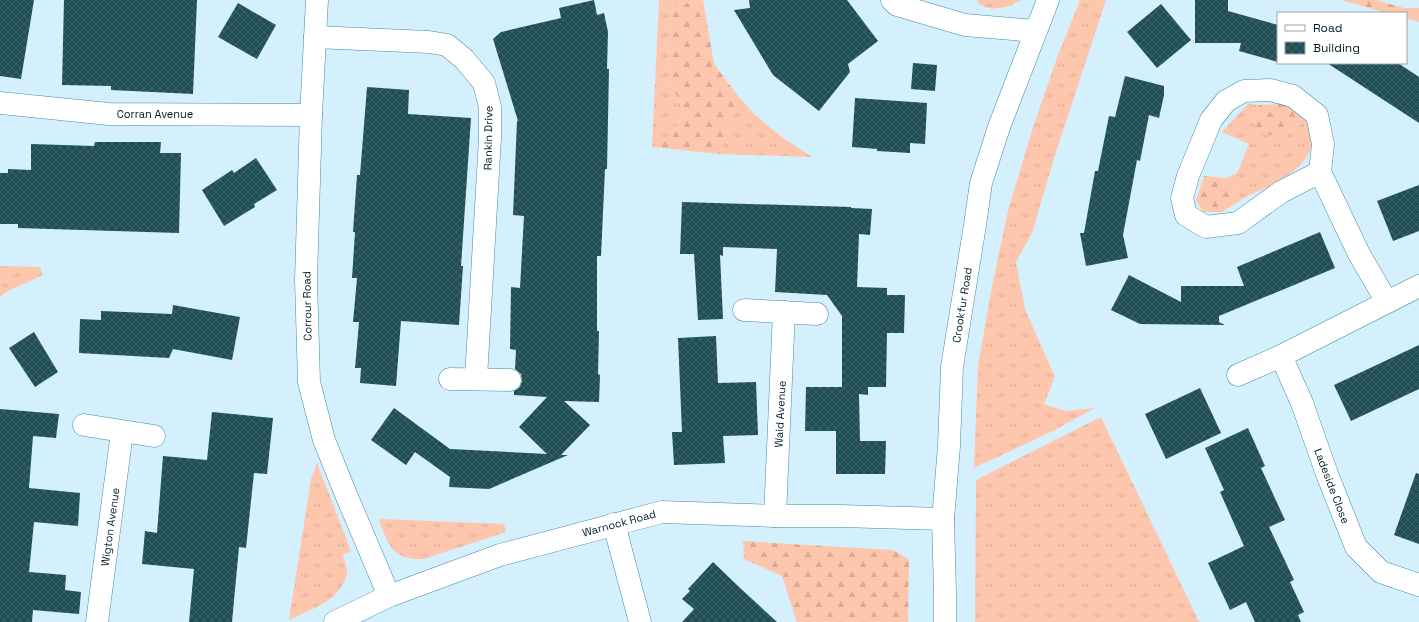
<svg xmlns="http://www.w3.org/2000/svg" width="1419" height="622" font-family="'Space Grotesk',sans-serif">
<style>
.grass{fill:url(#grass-tufts)}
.forest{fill:url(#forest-firs)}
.building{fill:url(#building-cross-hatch)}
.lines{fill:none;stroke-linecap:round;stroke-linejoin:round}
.minor-casing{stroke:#428ca7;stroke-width:23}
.minor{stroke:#fff;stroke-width:22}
.labels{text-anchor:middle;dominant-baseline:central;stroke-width:4;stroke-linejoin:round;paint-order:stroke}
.street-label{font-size:11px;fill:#001c26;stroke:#fff}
</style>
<defs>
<pattern id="grass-tufts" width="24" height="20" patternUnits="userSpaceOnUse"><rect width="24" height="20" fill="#ffc6ae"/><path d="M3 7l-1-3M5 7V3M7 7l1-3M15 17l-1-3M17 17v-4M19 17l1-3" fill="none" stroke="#d9aa96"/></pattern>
<pattern id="forest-firs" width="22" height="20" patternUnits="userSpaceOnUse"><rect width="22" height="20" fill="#ffc6ae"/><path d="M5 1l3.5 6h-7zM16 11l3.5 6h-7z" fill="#d9aa96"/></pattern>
<pattern id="building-cross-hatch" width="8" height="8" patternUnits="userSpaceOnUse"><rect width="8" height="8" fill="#204f54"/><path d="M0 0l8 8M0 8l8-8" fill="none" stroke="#3d6569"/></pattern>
</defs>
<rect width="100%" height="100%" fill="#d4f0fc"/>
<g class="grass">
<polygon points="659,0 702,0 670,6 668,77 683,110 672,139 652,147"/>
<path d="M978,0H1021C1009,8 989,13 977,2Z"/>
<polygon points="1080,0 1106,0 1055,155 1032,233 1016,262 1025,309 1055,377 1044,404 1065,411 1095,408 1053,431 974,468 978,366 992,286 1008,211 1033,127 1058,55"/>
<polygon points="738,96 754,114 779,135 812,157 720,154"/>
<path d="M1248,104L1259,105L1254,124L1284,136L1309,118C1310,122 1313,128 1313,133C1315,170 1270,185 1242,199L1226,178L1237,173L1249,144L1222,132Z"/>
<polygon points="0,266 40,267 43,275 6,292 0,297"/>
<polygon points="1101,417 1199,622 975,622 976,480"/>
<path d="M317,463L351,551L343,555C344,561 348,568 347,573C341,601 311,609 289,620L311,479Z"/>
<path d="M382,519L504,524L506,532L424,559C392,560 389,546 379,520Z"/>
</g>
<g class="forest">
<polygon points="703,0 714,64 738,96 720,154 652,147 672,138 683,110 668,77 670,6"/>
<polygon points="1341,0 1376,0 1404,8 1419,8 1419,22 1406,18 1406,13 1387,13"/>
<polygon points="1283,104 1309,118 1284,136 1265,135 1254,124 1259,105"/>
<polygon points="1204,176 1226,178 1242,199 1222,212 1203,212 1196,200"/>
<polygon points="743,541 893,550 909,560 908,622 797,622 782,576 744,559"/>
</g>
<g class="building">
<polygon points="0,0 34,0 21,79 0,76"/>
<polygon points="64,0 197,0 193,94 111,90 111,86 62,85"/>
<polygon points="594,0 597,15 604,13 608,32 607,69 609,69 607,169 605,169 601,256 597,256 597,331 599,331 598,374 600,375 599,402 564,401 590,425 561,455 568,455 489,489 449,487 450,477 415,452 406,465 371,440 394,408 450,449 547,454 519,427 547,397 514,395 514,391 520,387 522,381 521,374 515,369 516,350 510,349 511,287 520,288 524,216 513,215 517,121 518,121 493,39 501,32 561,18 559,8"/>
<polygon points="749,0 847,0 878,41 848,64 850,72 819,111 773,75 734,10 750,8"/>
<polygon points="1195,0 1228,0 1228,11 1278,25 1278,62 1239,51 1241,43 1195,43"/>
<polygon points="238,3 276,25 257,59 218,37"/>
<polygon points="1161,4 1191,40 1157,68 1127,32"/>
<polygon points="913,63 937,65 935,91 911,89"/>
<polygon points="1327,63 1398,63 1419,77 1419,123"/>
<polygon points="1125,76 1164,86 1164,95 1159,118 1149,115 1140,161 1137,160 1123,235 1128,258 1086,266 1080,233 1084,233 1095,171 1098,171 1109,116 1115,117"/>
<polygon points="367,87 409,90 408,114 471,118 461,266 463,266 459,325 401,321 396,386 360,383 361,368 355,368 359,322 353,322 357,278 352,278 355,232 353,232 357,175 360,175"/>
<polygon points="855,98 927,103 925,144 910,143 910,153 877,151 877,149 852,147"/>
<polygon points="95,142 161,142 160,153 181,153 179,233 18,228 18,224 0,224 0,173 8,173 8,169 31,170 31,144 94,146"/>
<polygon points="256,158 277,190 254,204 255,207 224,226 202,190 232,170 234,173"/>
<polygon points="1419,185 1419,231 1393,241 1377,201"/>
<polygon points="682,202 851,207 851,208 872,209 870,235 859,234 857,287 887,288 887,295 905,295 904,333 887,333 886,387 868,387 868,395 859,394 860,441 886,441 885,474 836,474 836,431 805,431 806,387 842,387 842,316 827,295 775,292 777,249 723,247 723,256 720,255 723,319 698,320 694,254 680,254"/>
<polygon points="1320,232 1335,268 1219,316 1219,322 1225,325 1140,324 1111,310 1129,275 1181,302 1181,286 1244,286 1237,267"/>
<polygon points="173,305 240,317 232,360 173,349 169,358 79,353 80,319 101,320 101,311 172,314"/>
<polygon points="34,332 58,372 35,387 9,348"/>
<polygon points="716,336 718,383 756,382 758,435 723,436 725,463 674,465 672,432 682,432 678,338"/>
<polygon points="1419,345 1419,389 1351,421 1334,385"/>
<polygon points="1200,388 1221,433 1166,459 1145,414"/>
<polygon points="0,409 59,414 56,438 33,436 29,488 80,493 78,526 34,522 29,572 66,575 65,590 81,592 79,614 33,610 32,622 0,622"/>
<polygon points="212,412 273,418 267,474 254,473 246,548 239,547 232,622 189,622 194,569 142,564 145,531 157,533 163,456 207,460"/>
<polygon points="1248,428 1265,466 1261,468 1285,520 1269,527 1294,580 1290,582 1304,612 1298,615 1301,622 1255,622 1246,602 1230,610 1208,563 1244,546 1220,492 1224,490 1205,448"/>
<polygon points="1416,473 1419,474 1419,544 1394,535"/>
<polygon points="713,562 737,585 777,622 682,622 694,609 682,599 690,591 688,589"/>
</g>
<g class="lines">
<g class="minor-casing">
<g id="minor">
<polyline points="317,0 311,115 306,280 309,382 324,440 345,492 389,596"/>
<polyline points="892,0 897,5 965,25 1035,31"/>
<polyline points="315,37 429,42 447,45 464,59 484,83 490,107 490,138 476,378"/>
<polyline points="0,103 109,114 311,115"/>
<polyline points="1320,172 1281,192 1238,223 1206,227 1186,215 1182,198 1188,176 1211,120 1226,101 1244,91 1270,90 1293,96 1317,115 1323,144 1320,172 1359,254 1387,302"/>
<polyline points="1419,286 1281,356 1302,403 1327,474 1356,547 1381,572 1419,585"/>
<polyline points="744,310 817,314"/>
<polyline points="1238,375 1281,356"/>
<polyline points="450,379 510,380"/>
<polyline points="84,425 154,436"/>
<polyline points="775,516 784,312"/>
<polyline points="614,524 640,622"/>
<polyline points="97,622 122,432"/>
<polyline points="335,622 389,596 500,555 662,512 775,516 841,516 943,519"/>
<polyline points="945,622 945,593 943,519 949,446 952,367 975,225 981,183 999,127 1048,0"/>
</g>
</g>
<use href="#minor" class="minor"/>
</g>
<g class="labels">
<g class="street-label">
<text x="155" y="114">Corran Avenue</text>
<text transform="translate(488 138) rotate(-89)">Rankin Drive</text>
<text transform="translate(962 305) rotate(-81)">Crookfur Road</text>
<text transform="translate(307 306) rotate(-91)">Corrour Road</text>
<text transform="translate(780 414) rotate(-87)">Waid Avenue</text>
<text transform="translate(1332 486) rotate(69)">Ladeside Close</text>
<text transform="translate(619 523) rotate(-15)">Warnock Road</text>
<text transform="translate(110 527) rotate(-82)">Wigton Avenue</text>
</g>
</g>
<rect x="1277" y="12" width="130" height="52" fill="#ffffff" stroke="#99a4a8"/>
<rect x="1285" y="25" width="20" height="6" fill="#ffffff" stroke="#99a4a8"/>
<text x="1313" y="32" font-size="12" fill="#001c26">Road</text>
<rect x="1285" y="42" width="20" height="12" fill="url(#building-cross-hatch)" stroke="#99a4a8"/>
<text x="1313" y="52" font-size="12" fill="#001c26">Building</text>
</svg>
